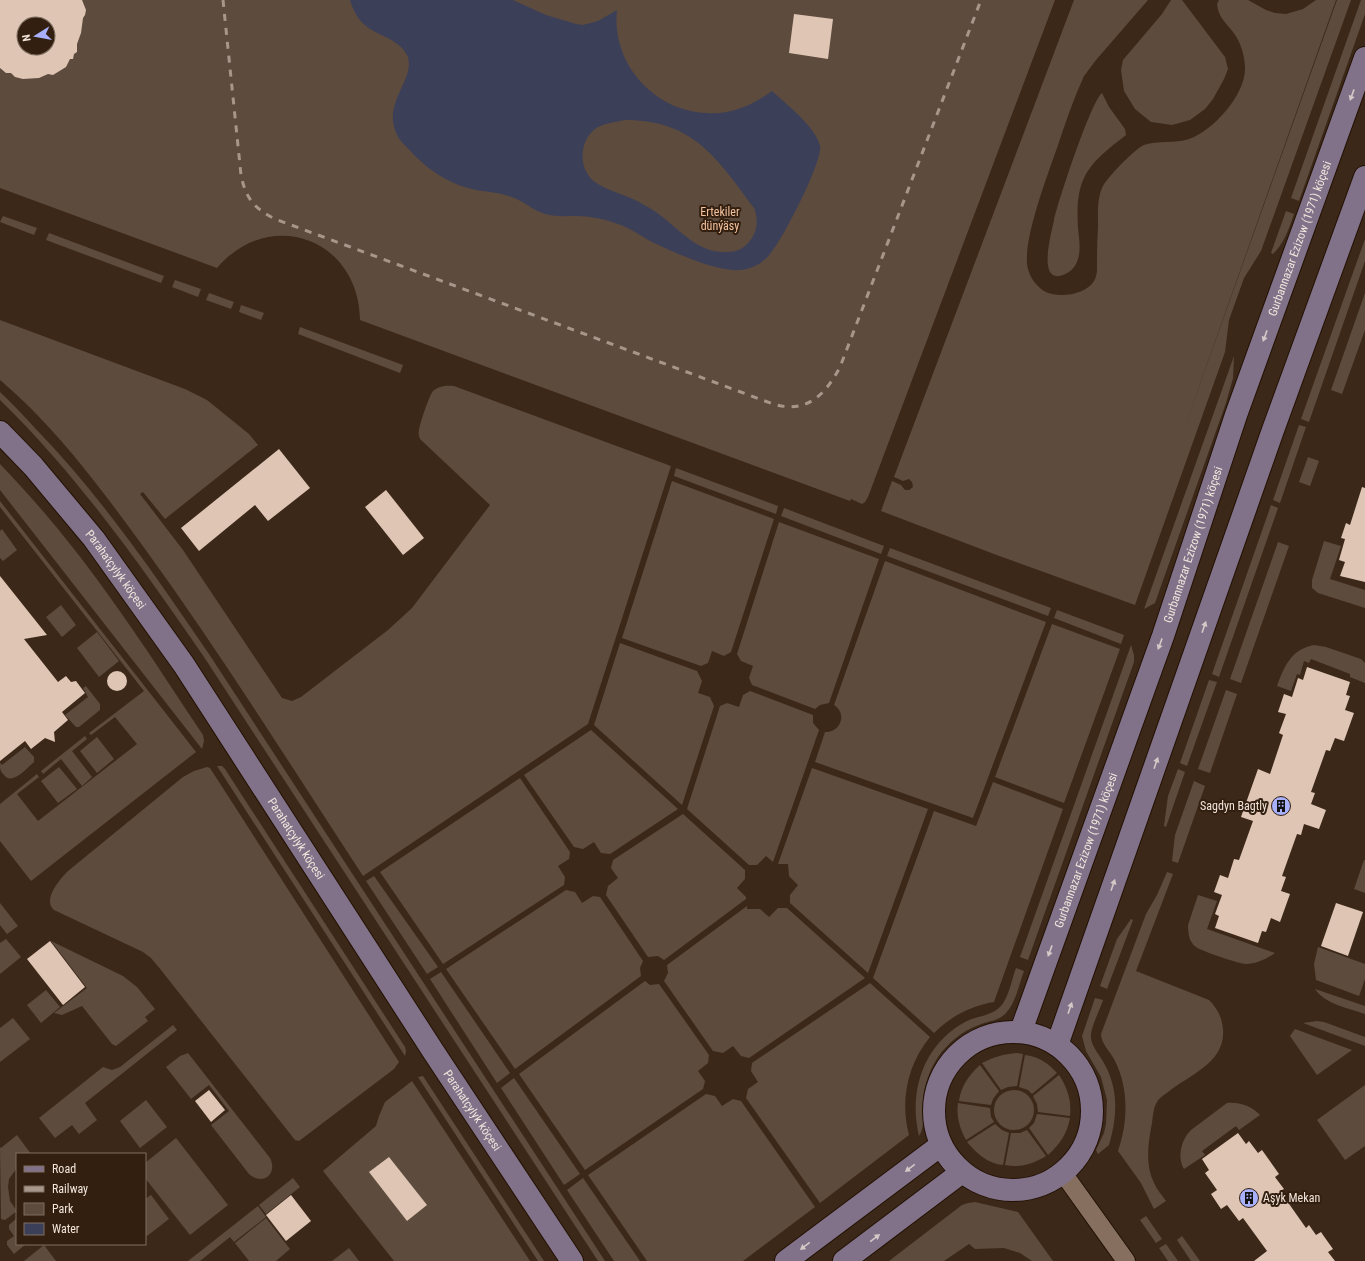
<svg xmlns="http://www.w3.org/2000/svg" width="1365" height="1261" font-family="'Roboto Condensed',sans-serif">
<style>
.green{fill:#5d4b3d;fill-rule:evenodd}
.water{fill:#3c3f58;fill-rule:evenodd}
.building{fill:#dfc5b3;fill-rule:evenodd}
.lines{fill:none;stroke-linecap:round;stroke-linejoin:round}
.street-casing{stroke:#221103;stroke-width:20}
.secondary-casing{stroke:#221103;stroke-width:24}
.street{stroke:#866f5e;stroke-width:18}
.secondary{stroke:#817289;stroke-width:22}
.rail{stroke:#a7978b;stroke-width:3;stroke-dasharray:7 7;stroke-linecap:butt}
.oneway{fill:#d6c8c6}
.labels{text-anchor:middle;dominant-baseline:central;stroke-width:4;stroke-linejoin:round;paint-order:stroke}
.park-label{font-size:12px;fill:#f4c39f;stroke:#321f10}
.street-label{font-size:12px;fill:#f2e5db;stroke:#321f10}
.poi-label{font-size:12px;fill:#f2e5db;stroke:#321f10;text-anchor:end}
</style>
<rect width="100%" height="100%" fill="#3c2819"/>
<g class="green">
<path d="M0,0H1055L868,497L865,502L862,504L851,499L850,501L360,320C359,239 270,206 217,268L0,188ZM24,24H48V48H24Z"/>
<path d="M1074,0H1148L1096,60L1084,76C1073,100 1065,124 1057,148C1048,174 1021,244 1028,269C1030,277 1036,286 1044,291C1057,299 1086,295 1094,281C1096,278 1096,275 1097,272C1097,257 1097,242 1098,227C1098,214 1097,200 1102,188C1106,178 1135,149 1144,145C1158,140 1175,144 1189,139C1213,131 1245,95 1245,69C1245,57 1241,42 1233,32C1226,23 1218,17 1217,4L1219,0H1248L1266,10L1275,13L1286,14L1303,9L1316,0H1336L1179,443L1337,0H1351L1261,251L1244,278L1229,320L1225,352L1135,605L994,554L881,511L892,481L901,485L905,490H909L913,487L912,482L909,479L903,481L894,477Z"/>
<polygon points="1171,0 1182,0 1225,57 1228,69 1224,79 1213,99 1205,109 1190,120 1172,125 1151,122 1135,109 1124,91 1121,70 1123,60 1162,14"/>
<polygon points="1361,0 1365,0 1365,14 1299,201 1291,198"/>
<path d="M1102,93L1109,107L1125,129L1126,135C1087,165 1075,177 1078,228C1079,240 1082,252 1076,264C1073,270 1066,275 1059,276C1038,279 1052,231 1054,220C1058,202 1091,101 1102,93Z"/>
<path d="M1286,211L1294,214C1289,229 1284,243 1273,254L1271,253Z"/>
<polygon points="3,216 37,228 34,235 0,222"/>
<polygon points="49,233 164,276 161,283 46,240"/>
<polygon points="1365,239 1365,261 1309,422 1301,419"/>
<polygon points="175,280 201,289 198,297 172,287"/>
<polygon points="209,293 234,302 231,309 206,300"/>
<polygon points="1365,293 1365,330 1342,394 1331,390"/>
<polygon points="241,305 264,313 261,320 239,312"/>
<path d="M0,320L185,389L207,400L249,434L258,445L165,519L143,492L140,494L183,550L282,698L292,701L301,697L388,630L412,608L490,505L420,439C419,436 418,433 419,430C420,423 429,396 433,391C438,386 447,385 454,386L671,466L588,724L363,876C291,766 222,655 145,549C102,490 56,427 0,380Z"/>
<polygon points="300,327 403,365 400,373 298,334"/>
<polygon points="1234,356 1233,378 1226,403 1155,603 1144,609"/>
<path d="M0,392C12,403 23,415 34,427C101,496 155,575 209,654L605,1261H598L204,657C142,567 79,477 0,400Z"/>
<polygon points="1299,425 1306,427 1280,503 1273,500"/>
<polygon points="1308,457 1319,461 1310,486 1299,482"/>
<path d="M0,464C16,481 32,498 47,516C105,584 154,661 203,735L204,741L202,749L0,490Z"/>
<polygon points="676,468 778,506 776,514 674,476"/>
<polygon points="672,481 774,519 731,652 724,656 712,651 708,663 701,666 622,638"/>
<polygon points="0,501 196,752 31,881 0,841 0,804 37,774 39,777 17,794 38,821 137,744 115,717 91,735 89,733 144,691 0,507"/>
<polygon points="1271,505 1278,508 1219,677 1212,674"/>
<polygon points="784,508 884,546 881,554 781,516"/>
<polygon points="779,522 879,559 829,703 820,705 815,709 752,685 749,678 753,666 741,661 737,654"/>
<polygon points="2,529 17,550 3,561 0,558 0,531"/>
<polygon points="1324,541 1341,546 1330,579 1365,590 1365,608 1318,593 1312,588 1312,580"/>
<polygon points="1278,542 1289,546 1241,683 1230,679"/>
<polygon points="890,548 1051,608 1048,616 887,556"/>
<path d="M885,561L1046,622L973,818L815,762L825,732C840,733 848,714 834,705Z"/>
<polygon points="61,605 76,625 62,637 46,617"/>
<polygon points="1057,610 1124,635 1121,644 1054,618"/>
<polygon points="1052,624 1120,649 1064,803 995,777"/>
<polygon points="97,632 119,661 99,677 77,648"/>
<polygon points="620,643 697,671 702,681 698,693 710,697 714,706 682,805 594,725"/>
<polygon points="1131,645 1134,655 1134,662 1028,960 1020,957"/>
<path d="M1314,645L1326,647L1361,659L1365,663V683L1350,677V674L1311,659L1309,663L1304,661L1300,675L1297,674L1291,691L1277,686C1284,667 1291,649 1314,645Z"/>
<polygon points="1209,680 1217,682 1187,766 1180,763"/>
<polygon points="86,686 100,704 100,710 79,727 76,727 65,715 88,697 83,688"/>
<polygon points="1226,690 1237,694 1210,773 1198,769"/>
<polygon points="750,691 813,715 813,723 819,730 773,862 766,856 757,865 749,865 687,809 720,706 727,703 739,707 743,695"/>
<polygon points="591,730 678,809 610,854 601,853 594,842 583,849 574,847 524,775"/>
<polygon points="85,736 87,739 72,751 92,777 82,786 61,759 43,774 41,771"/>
<polygon points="97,737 114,759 97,773 80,751"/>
<path d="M25,747L34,757V762C27,768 12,786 4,775C0,771 0,769 0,763L2,765Z"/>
<polygon points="217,766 222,766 225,769 405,1047 406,1051 405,1056"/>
<polygon points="59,767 77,789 58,803 41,781"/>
<path d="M207,767L210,768L399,1062L394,1069L299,1141L295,1140L161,970L151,958L143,952L54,910C42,900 60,879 68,871L183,777L194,771Z"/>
<polygon points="812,768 928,809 868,973 790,903 790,895 798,885 789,876 788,864 778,864"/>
<polygon points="1178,769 1185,772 1166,827 1164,826 1168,796"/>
<polygon points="520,778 570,852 569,859 558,866 565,877 564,885 443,964 380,872"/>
<polygon points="1194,781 1205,786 1178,863 1172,861 1175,835"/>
<path d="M993,782L1063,809L994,1002C971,1006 951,1016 934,1033L873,978L934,811L976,826Z"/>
<polygon points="683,814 745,870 745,879 737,888 746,897 746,899 664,960 658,956 648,957 606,895 608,886 618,878 611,868 613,860"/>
<polygon points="1364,860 1365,860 1365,893 1354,889"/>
<path d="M1167,872L1173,874L1136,971L1209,1000C1217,1008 1222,1017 1223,1029C1226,1063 1189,1075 1168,1092C1164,1095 1159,1098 1157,1102C1153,1108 1153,1117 1152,1123C1148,1144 1145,1164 1154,1183C1157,1190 1162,1195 1166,1201L1154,1209L1141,1183L1118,1151C1128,1122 1129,1089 1115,1061C1111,1052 1101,1044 1101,1034L1146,914L1157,895Z"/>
<polygon points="374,876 438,967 427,974 366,881"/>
<polygon points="566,890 575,892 582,903 593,896 600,897 643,961 640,968 641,976 515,1069 446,969"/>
<path d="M1198,895L1217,901L1207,929L1275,953C1267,959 1256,964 1246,964C1240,964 1201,951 1196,947C1189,942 1188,933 1188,925Z"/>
<polygon points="0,903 18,926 7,934 0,925"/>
<polygon points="747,906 747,909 760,909 769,917 778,908 787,908 865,978 749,1058 741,1056 733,1046 723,1053 713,1051 664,981 668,973 667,965"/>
<polygon points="1131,919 1133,920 1107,989 1100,986 1117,939"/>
<polygon points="6,939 21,957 0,974 0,943"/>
<polygon points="51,941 123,976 137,987 155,1009 145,1017 148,1021 116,1046 112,1044 82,1006 62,1015 54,1013 87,988"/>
<polygon points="1318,947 1365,964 1365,979 1359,996 1316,980 1314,964"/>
<path d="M1016,968L1024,971C1019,984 1016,1002 1006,1013C999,1021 988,1021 979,1025C962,1031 948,1043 938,1057C930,1069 924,1085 923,1100C922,1112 926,1125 919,1136C908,1091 924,1043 967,1021C977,1016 991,1016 1000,1007C1008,1000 1012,979 1016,968Z"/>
<polygon points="441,972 510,1073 497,1083 430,979"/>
<polygon points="645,981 650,985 659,984 709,1055 708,1063 698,1071 705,1081 703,1089 585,1170 519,1074"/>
<path d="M870,983L930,1037C907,1065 900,1101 909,1135L820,1203L746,1098L748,1089L758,1082L751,1071L752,1063Z"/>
<path d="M1315,989L1365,1006V1014C1348,1008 1325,1004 1315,989Z"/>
<polygon points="46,990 60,1007 41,1023 27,1005"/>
<path d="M1095,998L1103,1000C1100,1010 1090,1028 1091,1038C1092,1048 1101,1056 1105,1065C1119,1091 1117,1118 1109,1145L1098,1154L1096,1150L1104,1133L1106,1124L1107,1100L1101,1077L1086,1051L1082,1036Z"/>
<polygon points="13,1018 30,1039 0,1062 0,1028"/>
<polygon points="1317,1021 1324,1022 1365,1037 1365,1046 1303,1023"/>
<polygon points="173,1025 177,1030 85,1103 97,1120 79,1134 72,1125 55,1138 39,1118 103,1067 112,1070 120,1067"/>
<polygon points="1295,1029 1352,1050 1317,1075 1290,1036"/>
<path d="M188,1053L270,1158C278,1174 263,1186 249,1174L211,1125L229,1111L209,1085L191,1099L166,1067L180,1056Z"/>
<path d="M1017,1053L1023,1054L1017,1086L1008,1087L1001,1090L982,1063C994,1057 1003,1054 1017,1053Z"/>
<path d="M1025,1055C1038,1056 1049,1064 1057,1073L1032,1094L1028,1090L1019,1087Z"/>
<path d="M980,1065L999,1091L993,1099L991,1105L959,1101C961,1086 969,1075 980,1065Z"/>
<path d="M1059,1075C1067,1087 1072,1101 1070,1116L1038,1112L1037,1104L1033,1096Z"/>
<polygon points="423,1076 544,1261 538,1261 418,1077"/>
<polygon points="514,1078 580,1174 564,1185 501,1088"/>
<polygon points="412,1081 530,1261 394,1261 323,1171 376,1126 379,1116 385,1102"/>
<polygon points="1365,1085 1365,1146 1345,1160 1317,1120"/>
<circle cx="1014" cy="1110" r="20"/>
<polygon points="706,1094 715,1096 722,1106 733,1099 741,1101 815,1207 743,1261 647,1261 588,1175"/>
<polygon points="146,1100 167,1127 140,1148 120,1121"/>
<path d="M958,1103L990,1108L991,1117L994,1122L966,1140C960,1129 956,1116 958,1103Z"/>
<path d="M1227,1103C1240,1102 1251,1106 1260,1115L1239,1130L1236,1126L1202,1151L1205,1155L1184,1169C1177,1157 1181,1140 1191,1130Z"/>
<path d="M1037,1114L1070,1118C1067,1134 1060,1144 1048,1155L1029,1128L1034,1123Z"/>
<path d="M995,1124L1002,1130L1009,1133L1003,1165C988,1164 976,1153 967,1142Z"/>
<path d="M1027,1130L1046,1156C1033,1164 1020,1168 1005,1165L1011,1133H1020Z"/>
<polygon points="17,1135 31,1154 17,1154 17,1168 9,1179 8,1187 10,1201 17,1211 5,1220 1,1219 0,1147 1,1148"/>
<polygon points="176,1138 228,1205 190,1235 145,1178 145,1163"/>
<polygon points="293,1178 300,1187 266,1214 259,1205"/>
<polygon points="583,1178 640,1261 614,1261 567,1190"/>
<polygon points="151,1195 169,1219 147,1236 145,1234 145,1199"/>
<polygon points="975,1202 1018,1212 1053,1261 1032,1261 1020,1253 1004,1248 975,1249 969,1244 944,1261 889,1261 962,1205 968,1203"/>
<polygon points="258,1206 266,1217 234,1242 230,1237 200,1261 188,1261"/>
<polygon points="1146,1216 1162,1239 1156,1243 1140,1220"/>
<polygon points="17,1218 17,1244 26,1244 14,1254 7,1245 7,1241 14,1236 9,1229 9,1225"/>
<polygon points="266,1218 290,1249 276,1261 249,1261 235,1243"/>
<polygon points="1182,1236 1200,1261 1191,1261 1177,1240"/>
<polygon points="1166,1244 1178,1261 1168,1261 1159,1248"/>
<polygon points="44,1245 56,1261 24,1261"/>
<polygon points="349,1248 359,1261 332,1261"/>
</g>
<path class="water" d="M350,0H513L546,15L576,24L583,25L598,21L617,10C611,63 654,111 707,113C731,115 753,105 772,91C786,104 816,127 820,146C823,161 782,241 770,254C763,263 752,269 740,270C717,272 673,252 652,242C641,236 630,228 618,224C605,219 590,216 576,216C566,216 555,217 545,214C534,211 525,202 514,198C503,193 489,192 476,190C452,185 434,174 416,157C411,151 405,146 400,140C377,105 418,79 407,55C399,39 378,36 366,26C358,20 353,10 350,0ZM625,120C693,120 717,158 754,208C759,220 757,233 749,242C743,249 736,252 727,252C699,254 680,230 660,215C655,211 650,208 644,205C629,195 609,192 595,182C577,169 579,138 598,127C606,123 616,122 625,120Z"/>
<g class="building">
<path d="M0,0H82L86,10L85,15L83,18L81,33L77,44V52L74,54L73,59H70L66,67L53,75L48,74L39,78L23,79L15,77L11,73H6L0,68ZM24,24H48V48H24Z"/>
<polygon points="794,14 833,19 828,59 789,53"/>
<polygon points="279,449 310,488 268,521 255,505 199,551 181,528"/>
<polygon points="1362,487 1365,488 1365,582 1340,576 1345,562 1339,560 1345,539 1341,538 1346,523 1350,525"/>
<polygon points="386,490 424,538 403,555 365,507"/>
<polygon points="0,576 47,635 24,639 58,682 66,676 71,682 76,681 85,693 62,712 68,720 54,732 55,742 45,738 31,749 25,741 0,761"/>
<polygon points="1307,667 1350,682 1346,695 1350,696 1345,710 1354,713 1344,741 1335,738 1330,751 1326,750 1311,792 1315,793 1311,804 1326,810 1319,829 1304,824 1301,835 1297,834 1282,876 1286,877 1281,891 1290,894 1280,922 1271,918 1266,932 1262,931 1258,943 1215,928 1219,916 1215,914 1222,895 1214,892 1220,875 1228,878 1234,859 1239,860 1253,821 1241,817 1258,769 1270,774 1283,735 1279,733 1286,714 1278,712 1284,694 1292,697 1298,678 1303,680"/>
<circle cx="117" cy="681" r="10"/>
<polygon points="1336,903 1363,912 1348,956 1321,946"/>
<polygon points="50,941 85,987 63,1005 27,959"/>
<polygon points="209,1090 225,1110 211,1122 195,1101"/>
<polygon points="1238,1133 1246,1144 1249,1141 1258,1153 1262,1150 1279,1174 1275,1177 1284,1189 1280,1191 1306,1228 1309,1225 1316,1235 1321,1232 1323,1235 1333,1249 1328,1252 1335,1261 1254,1261 1267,1251 1243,1218 1239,1221 1227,1205 1221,1209 1211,1194 1217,1190 1205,1173 1209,1170 1202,1159"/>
<polygon points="389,1157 427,1205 407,1221 369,1172"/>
<polygon points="291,1195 311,1221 286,1241 266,1215"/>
</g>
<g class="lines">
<g class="street-casing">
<polyline id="street" points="1063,1173 1126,1261"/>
</g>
<g class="secondary-casing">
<g id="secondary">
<path id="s1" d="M0,432L33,466L94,539L184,665L433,1051L572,1261"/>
<path id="s2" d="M1021,1031L1163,636L1236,415L1365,58"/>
<circle cx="1013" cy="1111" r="79"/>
<polyline points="1057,1045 1273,430 1365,177"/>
<polyline points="786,1261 941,1145"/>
<polyline points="844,1261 962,1172"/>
</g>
</g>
<use href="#street" class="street"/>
<use href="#secondary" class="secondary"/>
<path class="rail" d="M223,0L241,175C246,199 254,208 275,219L773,404C807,414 825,395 840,367L981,0"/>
</g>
<defs><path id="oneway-solid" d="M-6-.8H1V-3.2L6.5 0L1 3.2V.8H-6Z"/></defs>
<g class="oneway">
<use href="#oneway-solid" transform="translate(1352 95) rotate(110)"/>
<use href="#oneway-solid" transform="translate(1265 336) rotate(110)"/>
<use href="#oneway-solid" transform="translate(1204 627) rotate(-71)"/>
<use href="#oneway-solid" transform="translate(1160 644) rotate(110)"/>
<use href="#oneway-solid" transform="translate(1156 763) rotate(-71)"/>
<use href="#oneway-solid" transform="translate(1113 885) rotate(-71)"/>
<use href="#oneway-solid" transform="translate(1050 951) rotate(110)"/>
<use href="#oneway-solid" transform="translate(1070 1008) rotate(-71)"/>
<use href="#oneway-solid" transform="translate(910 1168) rotate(143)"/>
<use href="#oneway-solid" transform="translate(875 1238) rotate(-37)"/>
<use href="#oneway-solid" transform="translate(805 1246) rotate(143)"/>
</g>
<defs>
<g id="building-disc" transform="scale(1)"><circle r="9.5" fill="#a8b0fc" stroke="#321f10"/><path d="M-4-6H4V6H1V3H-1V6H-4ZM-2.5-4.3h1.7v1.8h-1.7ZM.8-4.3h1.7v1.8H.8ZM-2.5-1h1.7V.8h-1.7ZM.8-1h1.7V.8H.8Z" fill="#111"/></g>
</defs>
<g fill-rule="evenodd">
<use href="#building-disc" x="1281" y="806"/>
<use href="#building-disc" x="1249" y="1198"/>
</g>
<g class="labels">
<g class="park-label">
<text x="720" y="212">Ertekiler<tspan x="720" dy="14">dünýäsy</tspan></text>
</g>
<g class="street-label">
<text stroke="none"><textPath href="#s2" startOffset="840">Gurbannazar Ezizow (1971) köçesi</textPath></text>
<text stroke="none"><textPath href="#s2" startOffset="516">Gurbannazar Ezizow (1971) köçesi</textPath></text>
<text stroke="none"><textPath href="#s1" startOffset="180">Parahatçylyk köçesi</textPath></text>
<text stroke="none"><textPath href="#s1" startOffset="504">Parahatçylyk köçesi</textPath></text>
<text stroke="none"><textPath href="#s2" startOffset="192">Gurbannazar Ezizow (1971) köçesi</textPath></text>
<text stroke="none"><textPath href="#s1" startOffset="828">Parahatçylyk köçesi</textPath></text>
</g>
<g class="poi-label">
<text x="1267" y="806">Sagdyn Bagtly</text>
<text x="1263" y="1198" text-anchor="start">Aşyk Mekan</text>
</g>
</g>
<rect x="16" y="1153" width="130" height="92" fill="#321f10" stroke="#7f6e61"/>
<rect x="24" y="1166" width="20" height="6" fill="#817289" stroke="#7f6e61"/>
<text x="52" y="1173" font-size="12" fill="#f2e5db">Road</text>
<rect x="24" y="1186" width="20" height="6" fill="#a7978b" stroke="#7f6e61"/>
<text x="52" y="1193" font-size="12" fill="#f2e5db">Railway</text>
<rect x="24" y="1203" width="20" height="12" fill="#5d4b3d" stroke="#7f6e61"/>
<text x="52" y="1213" font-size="12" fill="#f2e5db">Park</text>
<rect x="24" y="1223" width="20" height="12" fill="#3c3f58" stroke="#7f6e61"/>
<text x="52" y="1233" font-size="12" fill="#f2e5db">Water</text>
<g transform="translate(36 36) rotate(259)"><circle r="19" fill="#321f10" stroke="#7f6e61"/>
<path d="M0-3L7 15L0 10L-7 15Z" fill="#a8b0fc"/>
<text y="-6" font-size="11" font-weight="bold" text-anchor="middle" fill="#f2e5db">N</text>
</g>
</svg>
